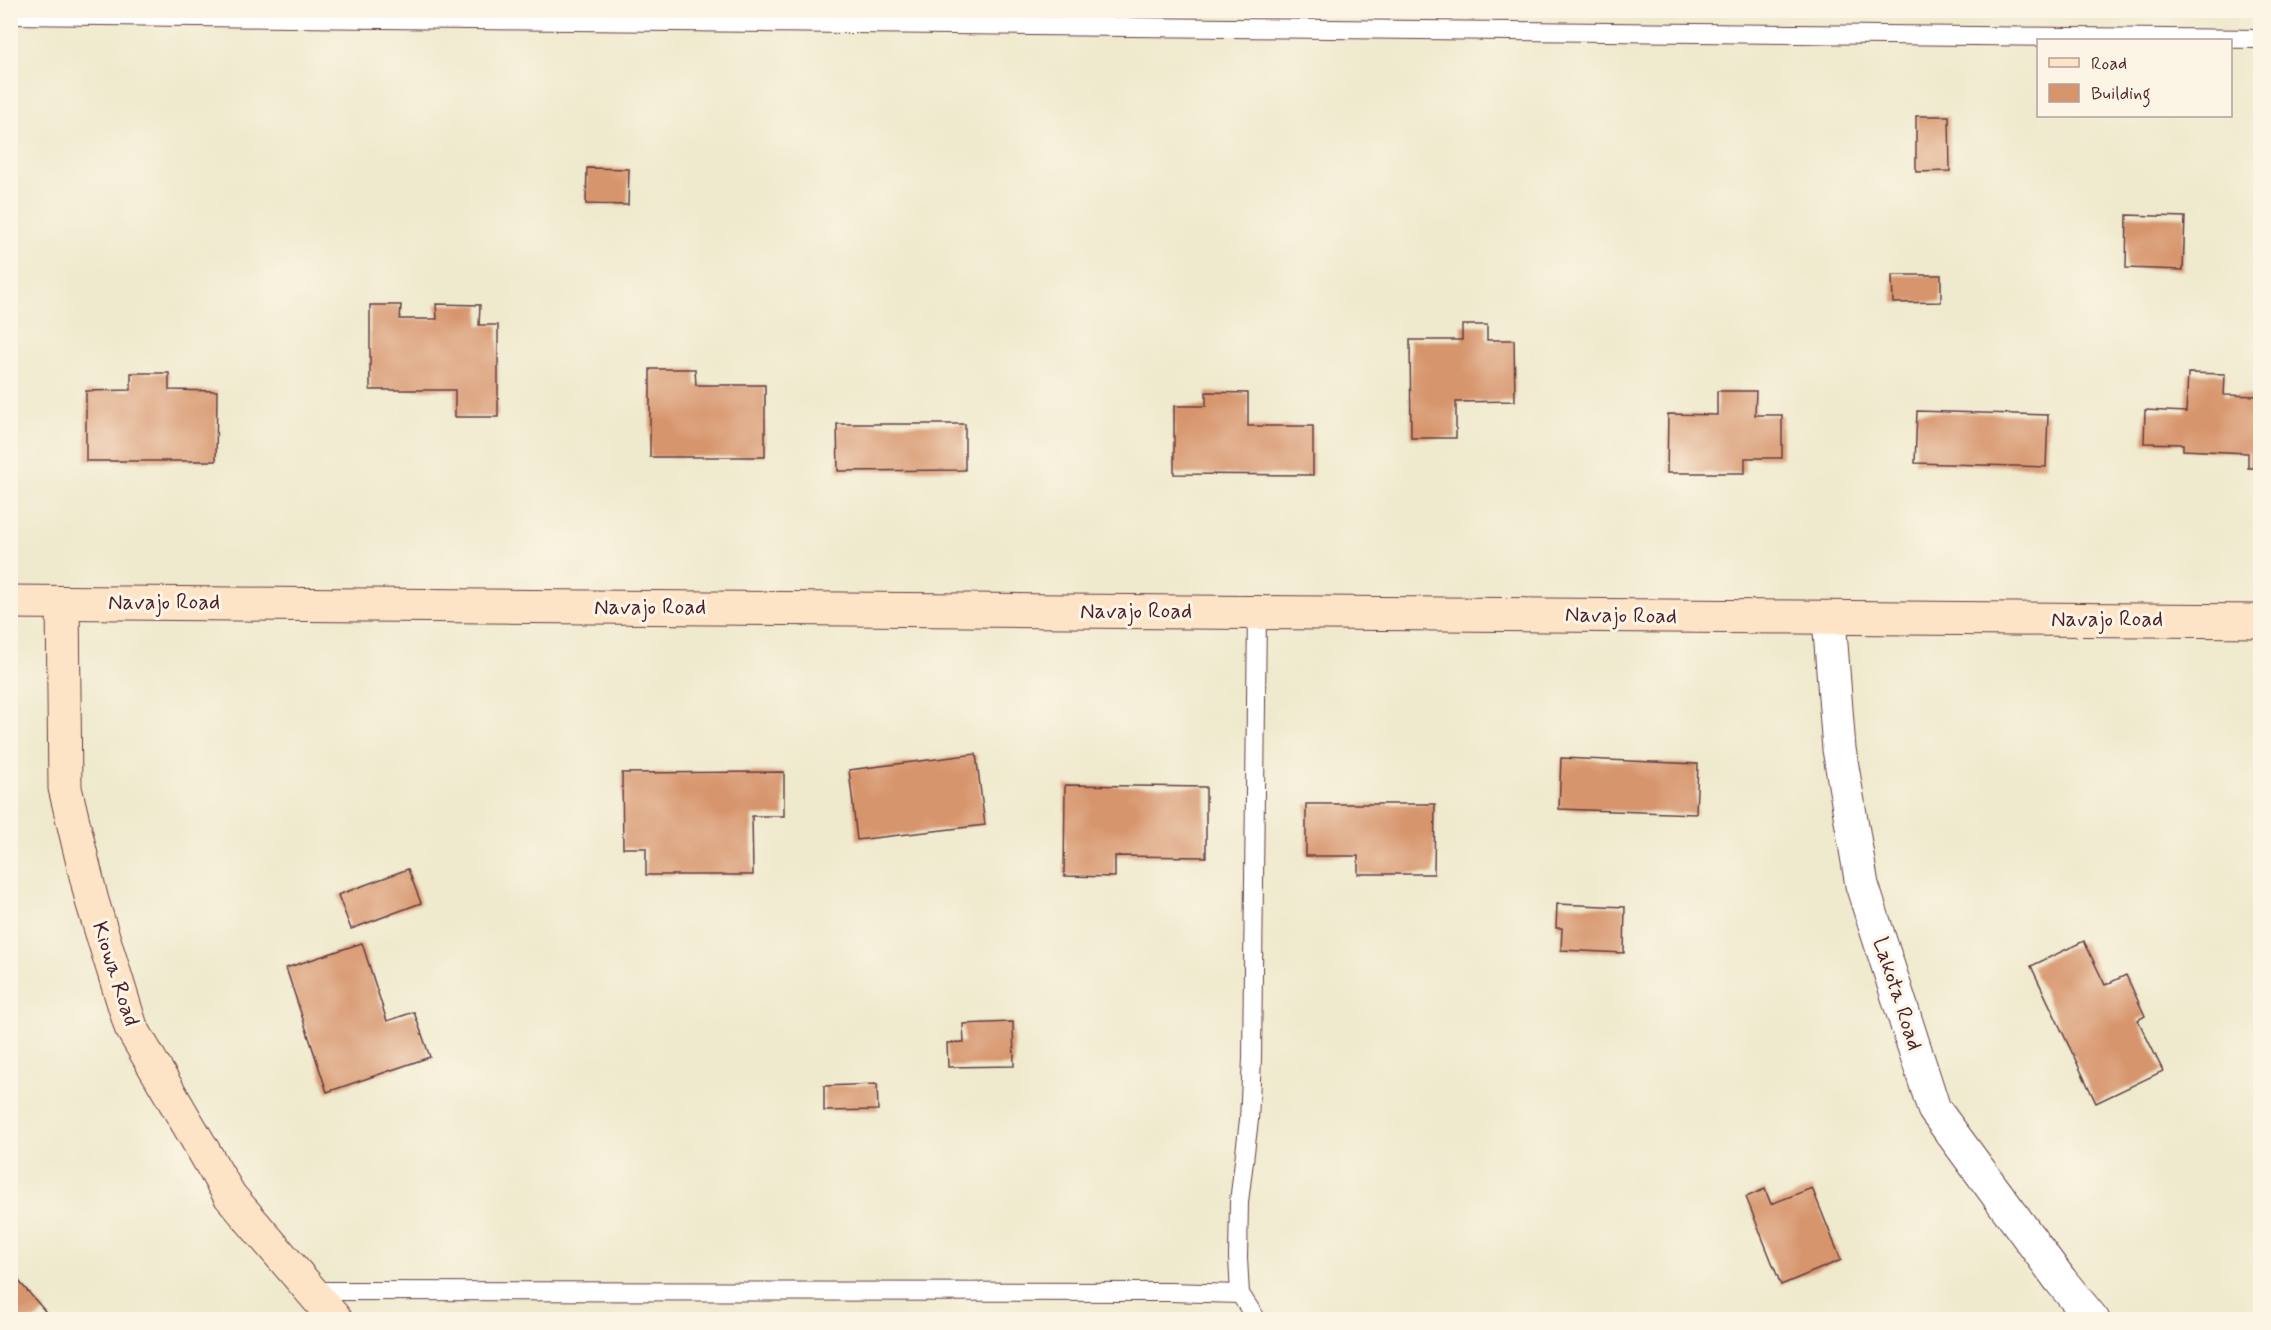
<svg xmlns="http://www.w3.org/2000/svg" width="2271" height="1330" font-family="Mynerve,sans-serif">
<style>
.building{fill:#d7956d}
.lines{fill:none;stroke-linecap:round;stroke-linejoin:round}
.lane-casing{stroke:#633d43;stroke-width:20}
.street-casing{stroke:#633d43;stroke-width:35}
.secondary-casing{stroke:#633d43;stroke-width:35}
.lane{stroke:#fff;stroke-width:18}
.street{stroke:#fff;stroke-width:33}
.secondary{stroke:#fee4c6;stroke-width:33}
.labels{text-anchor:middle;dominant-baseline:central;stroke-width:6;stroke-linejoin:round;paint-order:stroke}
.street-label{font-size:22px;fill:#4a1f2b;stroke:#fcf5e5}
</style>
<rect width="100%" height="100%" fill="#fcf5e5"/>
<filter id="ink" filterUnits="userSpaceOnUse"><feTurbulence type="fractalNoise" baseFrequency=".0167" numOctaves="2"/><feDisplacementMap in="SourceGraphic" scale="12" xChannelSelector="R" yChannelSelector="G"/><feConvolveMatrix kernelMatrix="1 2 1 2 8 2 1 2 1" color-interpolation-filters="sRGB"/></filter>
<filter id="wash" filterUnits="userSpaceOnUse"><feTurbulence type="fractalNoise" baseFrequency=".008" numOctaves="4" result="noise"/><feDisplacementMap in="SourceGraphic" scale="24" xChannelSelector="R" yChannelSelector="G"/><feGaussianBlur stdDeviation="1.35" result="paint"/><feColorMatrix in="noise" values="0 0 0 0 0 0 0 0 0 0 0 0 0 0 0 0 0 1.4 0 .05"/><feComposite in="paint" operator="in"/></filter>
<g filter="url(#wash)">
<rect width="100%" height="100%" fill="#efe9cd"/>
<g id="blocks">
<g class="building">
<polygon points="1916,116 1949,116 1950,171 1916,172"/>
<polygon points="587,168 629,169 628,205 586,204"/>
<polygon points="2127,215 2185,217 2183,270 2126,268"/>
<polygon points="1892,275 1941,275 1941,302 1893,303"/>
<polygon points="436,304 480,305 479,325 498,325 498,417 455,417 455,390 370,390 370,305 401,305 400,319 437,319"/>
<polygon points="1462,325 1487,325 1487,340 1514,340 1515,401 1456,402 1456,438 1411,438 1410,340 1462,340"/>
<polygon points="650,369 695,369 696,385 765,385 765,457 650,457"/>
<polygon points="131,373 169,373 169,390 217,391 216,461 86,461 86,391 131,390"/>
<polygon points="2188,373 2225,374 2224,395 2260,396 2260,468 2248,468 2248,453 2183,450 2183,444 2144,443 2145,410 2186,412"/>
<polygon points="1717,391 1756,391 1755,415 1782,415 1782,458 1745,458 1745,473 1667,473 1668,414 1717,415"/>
<polygon points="1206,392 1248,393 1248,426 1313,426 1313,475 1174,474 1174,406 1206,406"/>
<polygon points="1917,411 2048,415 2046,467 1915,463"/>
<polygon points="837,424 965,424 965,470 838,471"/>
<polygon points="976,754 985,825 857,840 849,770"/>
<polygon points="1561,758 1698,764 1696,814 1559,809"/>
<polygon points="784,772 784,816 752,816 753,875 646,875 646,848 623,848 622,773"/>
<polygon points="1065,785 1206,787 1206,857 1115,856 1115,877 1064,876"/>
<polygon points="1306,804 1435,804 1434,874 1358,874 1358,856 1306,856"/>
<polygon points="408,869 421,903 351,929 338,895"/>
<polygon points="1557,904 1625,907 1624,953 1561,950 1562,928 1556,928"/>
<polygon points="2084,941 2105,985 2126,975 2145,1016 2138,1020 2163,1071 2096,1103 2031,966"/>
<polygon points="362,943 387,1021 414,1012 430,1057 327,1092 286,968"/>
<polygon points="1013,1022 1014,1066 948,1067 947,1043 964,1042 963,1024"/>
<polygon points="877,1084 878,1110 824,1111 824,1086"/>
<polygon points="1812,1188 1841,1260 1781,1285 1746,1197 1765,1189 1771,1204"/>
<polygon points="10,1271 45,1311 36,1320 10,1320"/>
</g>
</g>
</g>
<g filter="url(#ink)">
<use href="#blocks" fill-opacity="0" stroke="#633d43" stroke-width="1.5"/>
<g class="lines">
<g class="lane-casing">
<g id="lane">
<polyline points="10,15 2260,39"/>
<polyline points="312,1291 1169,1292 1240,1294"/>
<polyline points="1257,1320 1240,1294 1238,1258 1239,1202 1249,1120 1252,1059 1257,613"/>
</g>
</g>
<g class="street-casing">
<polyline id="street" points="1829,618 1839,749 1862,885 1934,1109 2061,1281 2093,1320"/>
</g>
<g class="secondary-casing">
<g id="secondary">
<polyline points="10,602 2260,621"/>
<polyline points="63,603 65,788 92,901 131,1027 230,1196 336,1320"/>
</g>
</g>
<use href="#lane" class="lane"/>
<use href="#street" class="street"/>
<use href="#secondary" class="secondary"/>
</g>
</g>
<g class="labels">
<g class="street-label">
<text x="164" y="603">Navajo Road</text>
<text x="650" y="608">Navajo Road</text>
<text x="1136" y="612">Navajo Road</text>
<text transform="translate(1621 616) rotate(1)">Navajo Road</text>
<text x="2107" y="620">Navajo Road</text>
<text transform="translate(115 974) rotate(72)">Kiowa Road</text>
<text transform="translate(1897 994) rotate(72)">Lakota Road</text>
</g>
</g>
<rect width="2271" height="1330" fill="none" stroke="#fcf5e5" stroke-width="36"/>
<rect x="2037" y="39" width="195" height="78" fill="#fcf5e5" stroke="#b59f9b" stroke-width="1.5"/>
<rect x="2049" y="58" width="30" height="9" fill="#fee4c6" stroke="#b59f9b" stroke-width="1.5"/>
<text x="2091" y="69" font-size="18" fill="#4a1f2b">Road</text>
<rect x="2049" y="84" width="30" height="18" fill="#d7956d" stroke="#b59f9b" stroke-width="1.5"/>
<text x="2091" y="99" font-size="18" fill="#4a1f2b">Building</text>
</svg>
